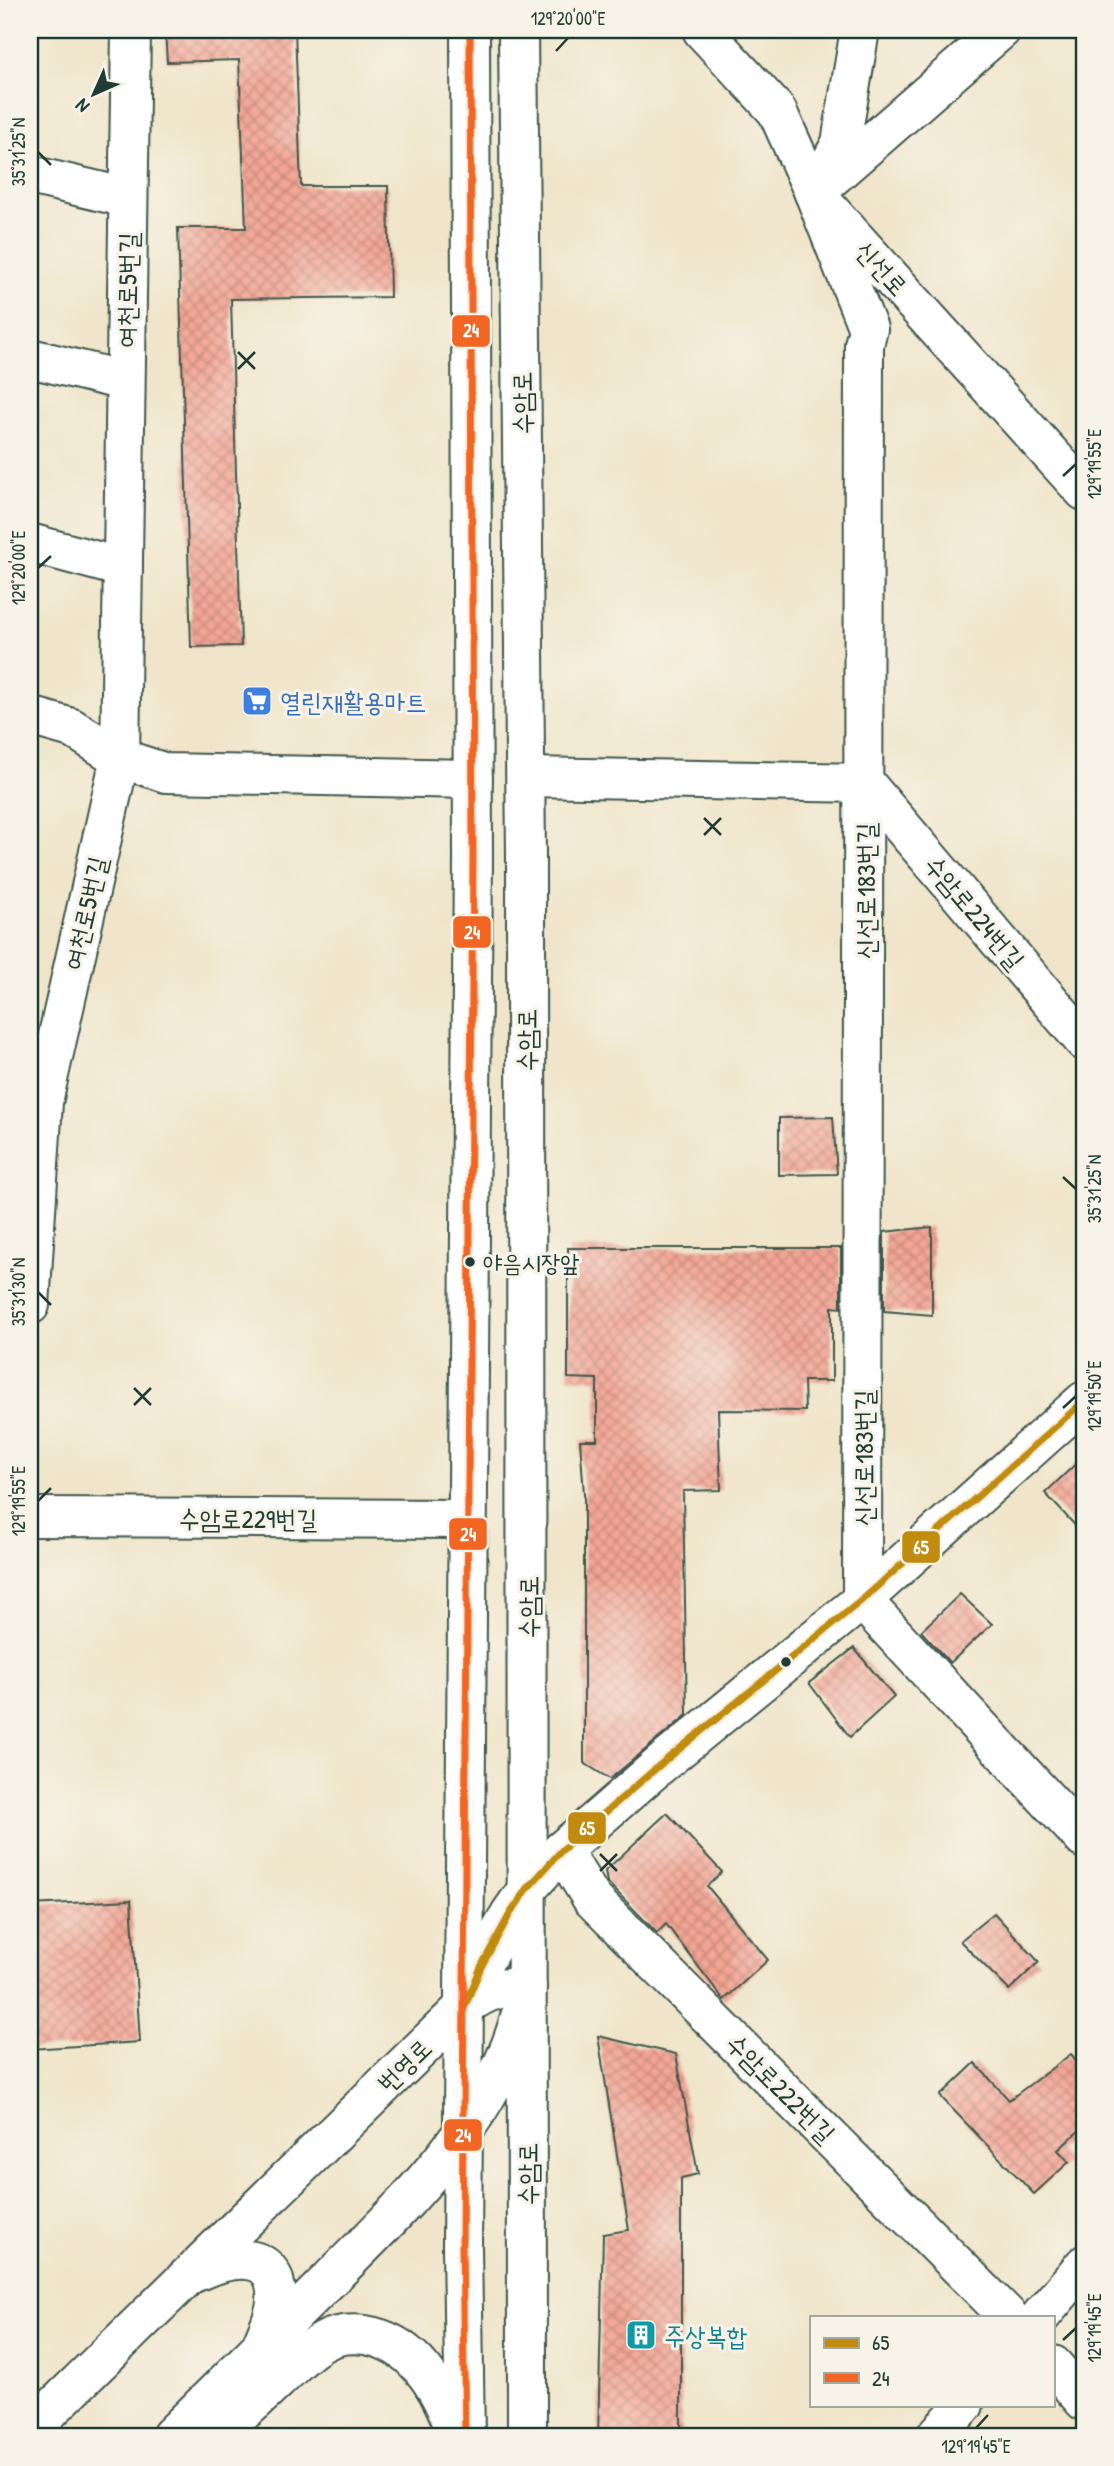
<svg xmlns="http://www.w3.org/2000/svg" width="1114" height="2466" font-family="'Patrick Hand','Poor Story',sans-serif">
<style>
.building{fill:url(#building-cross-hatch)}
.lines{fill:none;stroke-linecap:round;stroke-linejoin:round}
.minor-casing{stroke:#3e564a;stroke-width:42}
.major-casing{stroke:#3e564a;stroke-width:42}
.minor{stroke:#fff;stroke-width:38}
.major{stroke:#fff;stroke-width:38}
.bus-1-casing{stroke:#f7f3e8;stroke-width:12}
.bus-2-casing{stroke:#f7f3e8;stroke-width:12}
.bus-1{stroke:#c18c0d;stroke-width:7}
.bus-2{stroke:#f26522;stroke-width:7}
.ticks{fill:none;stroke:#1f3d34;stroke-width:2.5}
.bus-dot{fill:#1f3d34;stroke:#f7f3e8;stroke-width:2.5}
.labels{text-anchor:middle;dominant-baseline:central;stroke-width:6;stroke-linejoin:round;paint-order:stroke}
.bus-label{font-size:24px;fill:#1f3d34;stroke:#f7f3e8;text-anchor:start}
.street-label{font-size:26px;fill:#1f3d34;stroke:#f7f3e8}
.shop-label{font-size:26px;fill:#366cbe;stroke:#f7f3e8;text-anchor:start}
.culture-label{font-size:26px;fill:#0d838f;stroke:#f7f3e8;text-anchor:start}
.line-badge{stroke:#f7f3e8;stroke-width:2.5}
.badge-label{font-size:19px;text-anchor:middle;font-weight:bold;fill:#fff}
.neatline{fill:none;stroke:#1f3d34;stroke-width:2.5}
.ticks-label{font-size:18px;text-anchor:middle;fill:#1f3d34}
</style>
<defs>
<pattern id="building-cross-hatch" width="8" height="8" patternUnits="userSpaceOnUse" patternTransform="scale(1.75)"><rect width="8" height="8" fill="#f4a695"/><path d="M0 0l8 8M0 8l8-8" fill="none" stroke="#c5887a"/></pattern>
</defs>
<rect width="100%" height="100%" fill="#f7f3e8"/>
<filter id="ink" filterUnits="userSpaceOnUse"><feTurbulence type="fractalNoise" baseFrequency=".0143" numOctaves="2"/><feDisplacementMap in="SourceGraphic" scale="14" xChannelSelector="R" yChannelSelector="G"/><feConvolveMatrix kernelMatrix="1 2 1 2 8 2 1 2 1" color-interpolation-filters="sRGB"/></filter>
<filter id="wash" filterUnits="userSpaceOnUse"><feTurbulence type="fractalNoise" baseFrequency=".00686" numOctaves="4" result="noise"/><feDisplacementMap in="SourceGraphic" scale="28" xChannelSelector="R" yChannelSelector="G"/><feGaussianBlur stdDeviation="1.57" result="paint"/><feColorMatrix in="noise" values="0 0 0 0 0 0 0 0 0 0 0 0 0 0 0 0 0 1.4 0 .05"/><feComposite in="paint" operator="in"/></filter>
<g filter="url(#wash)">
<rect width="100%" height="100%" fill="#f0e5ca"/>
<g id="blocks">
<g class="building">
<polygon points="165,30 295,30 301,186 388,186 390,297 231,299 241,646 191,647 178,228 246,228 239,60 167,62"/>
<polygon points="833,1117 837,1174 779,1175 779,1118"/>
<polygon points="932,1227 932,1315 884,1311 884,1232"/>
<polygon points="568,1248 841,1248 841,1308 832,1307 832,1381 804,1381 805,1411 718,1410 721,1490 683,1491 687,1715 610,1779 584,1763 584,1494 580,1440 597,1440 597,1379 568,1378"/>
<polygon points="1084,1456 1084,1535 1045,1493"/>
<polygon points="960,1594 992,1624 950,1663 921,1631"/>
<polygon points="854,1648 894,1697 850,1737 809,1683"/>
<polygon points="667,1813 722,1872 707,1886 768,1960 724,2000 666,1924 657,1933 607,1882 605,1871"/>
<polygon points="131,1900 140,2042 30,2049 30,1983 33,1983 30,1905"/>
<polygon points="994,1913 1039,1962 1009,1990 960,1941"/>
<polygon points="598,2036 676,2054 698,2174 681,2178 681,2436 598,2436 603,2234 629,2230"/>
<polygon points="1071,2054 1084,2070 1084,2126 1058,2150 1069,2162 1034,2194 940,2096 975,2063 1009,2100"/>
</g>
</g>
</g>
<g filter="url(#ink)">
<use href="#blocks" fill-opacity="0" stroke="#3e564a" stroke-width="2"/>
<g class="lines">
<g class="minor-casing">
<g id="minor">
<polyline points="702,30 777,111 814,193 1084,491"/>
<polyline points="30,175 128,198"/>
<polyline points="822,179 841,143 860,30"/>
<polyline points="814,193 868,329 864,345 862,1600 1084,1839"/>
<polyline points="814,193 1001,30"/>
<polyline points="30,358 125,381"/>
<polyline points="30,543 123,568"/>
<polyline points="30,716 72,728 120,758 166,773 473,779"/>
<polyline points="526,777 865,783 1084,1041"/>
<polyline points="30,1305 43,1102 120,758 131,30"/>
<polyline points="30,1517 467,1519"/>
<polyline points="562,1850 592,1899 1009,2317"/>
<polyline points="465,2006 481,1967 510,1914 528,1888 562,1850 661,1764 862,1600 1084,1401"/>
<polyline points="1040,2317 1084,2265"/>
<polyline points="1053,2365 1084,2401"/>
<polyline points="936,2436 964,2405"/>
</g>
</g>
<g class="major-casing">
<g id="major">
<polyline points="518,30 526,857 527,2436"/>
<path d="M196,2272C229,2256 280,2247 276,2302C275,2316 267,2331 262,2344"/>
<path d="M30,2430L465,2006C488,1990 499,1987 527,1987"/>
<path d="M171,2436C221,2387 270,2338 320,2289C396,2213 491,2125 520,2017"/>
<path d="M213,2436C236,2419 257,2400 278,2380C292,2367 306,2351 323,2342C335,2335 351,2333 365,2335C416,2343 442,2391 457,2436"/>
<polyline points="465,2436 462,2247 473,856 470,30"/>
</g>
</g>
<use href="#minor" class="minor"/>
<use href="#major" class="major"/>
<g class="bus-1-casing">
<polyline id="bus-1" points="465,2006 481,1967 510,1914 528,1888 562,1850 661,1764 862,1600 1084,1401"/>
</g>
<g class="bus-2-casing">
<polyline id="bus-2" points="465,2436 462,2247 473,856 470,30"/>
</g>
<use href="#bus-1" class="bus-1"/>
<use href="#bus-2" class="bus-2"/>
</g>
</g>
<path class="ticks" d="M556,51L568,38M38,152L51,165M238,352L255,369M238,369L255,352M1063,476L1076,464M38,568L51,556M704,818L721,835M704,835L721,818M1063,1177L1076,1189M38,1292L51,1305M134,1388L151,1405M134,1405L151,1388M1063,1408L1076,1396M38,1501L51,1488M600,1854L617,1871M600,1871L617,1854M1063,2340L1076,2328M976,2428L988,2415"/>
<defs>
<g id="supermarket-square" transform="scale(1.575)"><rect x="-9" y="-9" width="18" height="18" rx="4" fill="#3f7fe0" stroke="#f7f3e8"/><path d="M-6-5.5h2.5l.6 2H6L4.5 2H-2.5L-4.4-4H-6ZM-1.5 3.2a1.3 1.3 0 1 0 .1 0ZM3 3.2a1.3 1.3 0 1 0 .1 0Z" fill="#fff"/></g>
<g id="building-square" transform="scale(1.575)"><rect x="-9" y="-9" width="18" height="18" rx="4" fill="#0f9aa8" stroke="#f7f3e8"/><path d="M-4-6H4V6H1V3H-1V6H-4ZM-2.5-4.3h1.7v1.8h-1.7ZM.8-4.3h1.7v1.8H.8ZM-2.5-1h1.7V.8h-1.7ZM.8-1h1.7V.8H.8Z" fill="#fff"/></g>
</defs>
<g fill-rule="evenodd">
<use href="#supermarket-square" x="257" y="701"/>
<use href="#building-square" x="641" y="2335"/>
</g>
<g class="bus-dot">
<circle cx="470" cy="1262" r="6"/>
<circle cx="786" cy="1662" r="6"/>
</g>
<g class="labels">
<g class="bus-label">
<text x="483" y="1262">야음시장앞</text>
</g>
<g class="street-label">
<text transform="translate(882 268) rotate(48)">신선로</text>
<text transform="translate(127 290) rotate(-89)">여천로5번길</text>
<text transform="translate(522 403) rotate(-91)">수암로</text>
<text transform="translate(865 891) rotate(-90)">신선로183번길</text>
<text transform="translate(975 912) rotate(50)">수암로224번길</text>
<text transform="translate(85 913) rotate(-77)">여천로5번길</text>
<text transform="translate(526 1040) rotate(-90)">수암로</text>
<text transform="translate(863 1458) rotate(-90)">신선로183번길</text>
<text x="248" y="1518">수암로229번길</text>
<text transform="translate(528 1607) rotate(-90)">수암로</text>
<text transform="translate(404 2065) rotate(-44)">번영로</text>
<text transform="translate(781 2088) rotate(45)">수암로222번길</text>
<text transform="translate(527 2174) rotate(-90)">수암로</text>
</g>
<g class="shop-label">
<text x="280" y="701">열린재활용마트</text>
</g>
<g class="culture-label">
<text x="664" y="2335">주상복합</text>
</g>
</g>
<g class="line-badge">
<rect x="451" y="314" width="40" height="34" rx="7" fill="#f26522"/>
<rect x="452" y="915" width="40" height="34" rx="7" fill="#f26522"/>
<rect x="448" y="1517" width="40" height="34" rx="7" fill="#f26522"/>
<rect x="901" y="1530" width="40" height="34" rx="7" fill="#c18c0d"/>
<rect x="567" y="1811" width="40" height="34" rx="7" fill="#c18c0d"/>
<rect x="443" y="2118" width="40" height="34" rx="7" fill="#f26522"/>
</g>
<g class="badge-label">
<text x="471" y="337">24</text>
<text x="472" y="939">24</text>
<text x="468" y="1541">24</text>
<text x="921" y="1554">65</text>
<text x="587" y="1835">65</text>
<text x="463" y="2142">24</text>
</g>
<rect width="1114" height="2466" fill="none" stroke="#f7f3e8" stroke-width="77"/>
<rect x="810" y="2316" width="245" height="91" fill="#f7f3e8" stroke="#a1aaa0" stroke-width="2"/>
<rect x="824" y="2338" width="35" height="10" fill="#c18c0d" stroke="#a1aaa0" stroke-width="2"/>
<text x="872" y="2350" font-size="21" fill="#1f3d34">65</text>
<rect x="824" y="2373" width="35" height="10" fill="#f26522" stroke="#a1aaa0" stroke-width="2"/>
<text x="872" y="2386" font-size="21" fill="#1f3d34">24</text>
<g transform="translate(94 94) rotate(225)" stroke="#f7f3e8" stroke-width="5" paint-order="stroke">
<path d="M0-5L12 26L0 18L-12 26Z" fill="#1f3d34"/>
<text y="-10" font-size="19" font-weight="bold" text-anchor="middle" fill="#1f3d34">N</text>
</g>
<rect x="38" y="38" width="1038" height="2390" class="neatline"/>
<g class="ticks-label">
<text x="568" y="25">129°20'00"E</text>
<text transform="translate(19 152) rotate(-90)" y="6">35°31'25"N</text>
<text transform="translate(1095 464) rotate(-90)" y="6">129°19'55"E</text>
<text transform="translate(19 568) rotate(-90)" y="6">129°20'00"E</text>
<text transform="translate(1095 1189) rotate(-90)" y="6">35°31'25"N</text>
<text transform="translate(19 1292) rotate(-90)" y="6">35°31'30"N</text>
<text transform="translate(1095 1396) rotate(-90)" y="6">129°19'50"E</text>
<text transform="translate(19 1501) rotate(-90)" y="6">129°19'55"E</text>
<text transform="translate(1095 2328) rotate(-90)" y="6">129°19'45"E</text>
<text x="976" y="2453">129°19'45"E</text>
</g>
</svg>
